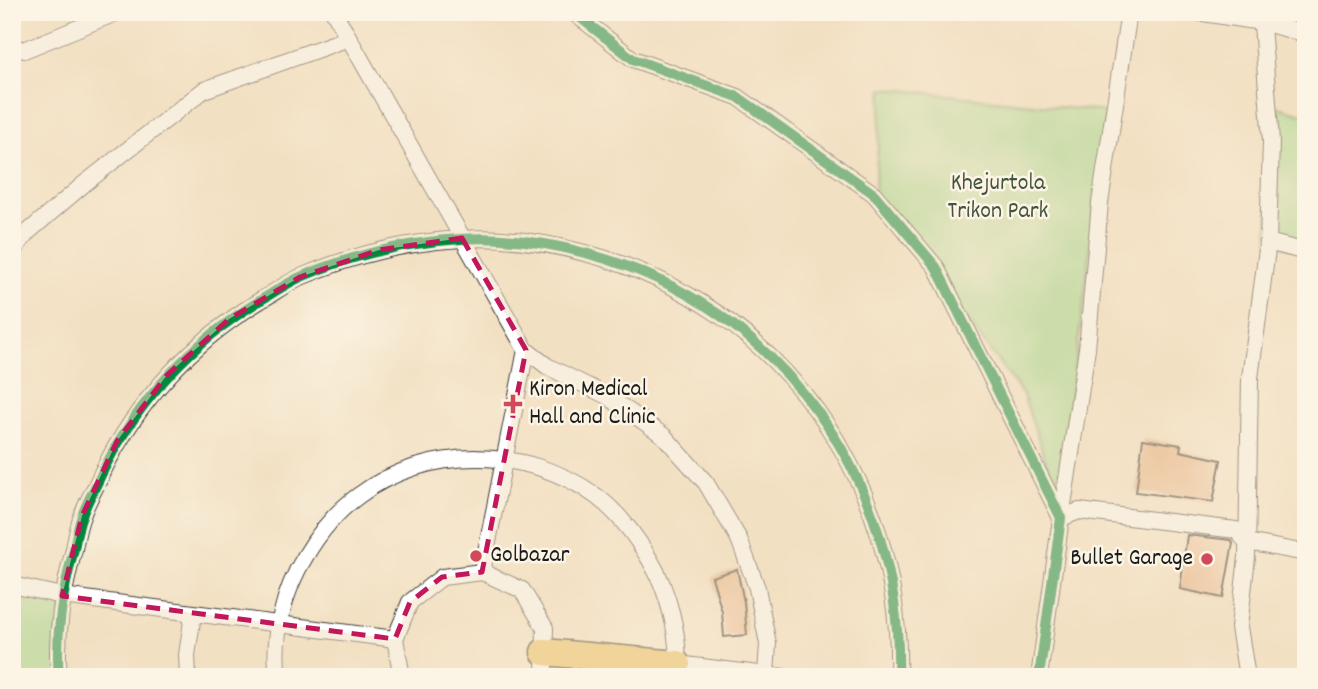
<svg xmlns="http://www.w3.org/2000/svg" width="1318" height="689" font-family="Dekko,sans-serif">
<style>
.green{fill:#9ed98d;stroke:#5d7a54;stroke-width:2}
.building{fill:#e4a473}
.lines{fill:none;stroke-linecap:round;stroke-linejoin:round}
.minor-casing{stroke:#3c3935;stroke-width:18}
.primary-casing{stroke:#3c3935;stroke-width:29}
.minor{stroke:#fff;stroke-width:16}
.primary{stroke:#edc569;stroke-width:26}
.cycleway-casing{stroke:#fcf5e5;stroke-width:15}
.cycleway{stroke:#00873e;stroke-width:10}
.marked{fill:none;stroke:#c2185b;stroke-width:5;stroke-dasharray:14 9;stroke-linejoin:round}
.poi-dot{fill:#d1495b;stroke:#fcf5e5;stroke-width:2.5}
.labels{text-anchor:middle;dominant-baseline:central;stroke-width:5;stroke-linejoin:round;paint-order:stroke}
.park-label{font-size:24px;fill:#43553e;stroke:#fcf5e5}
.poi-label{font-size:24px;fill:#1c1c1c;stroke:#fcf5e5;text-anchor:start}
</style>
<rect width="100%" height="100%" fill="#fcf5e5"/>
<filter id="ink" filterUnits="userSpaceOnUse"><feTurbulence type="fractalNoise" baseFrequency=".0143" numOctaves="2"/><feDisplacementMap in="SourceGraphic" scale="14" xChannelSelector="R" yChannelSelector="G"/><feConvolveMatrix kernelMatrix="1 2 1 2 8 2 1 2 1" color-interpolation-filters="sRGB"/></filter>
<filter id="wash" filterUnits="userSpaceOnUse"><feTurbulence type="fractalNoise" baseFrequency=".00686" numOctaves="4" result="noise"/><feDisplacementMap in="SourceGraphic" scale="28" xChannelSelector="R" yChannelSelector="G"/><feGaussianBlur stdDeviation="1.57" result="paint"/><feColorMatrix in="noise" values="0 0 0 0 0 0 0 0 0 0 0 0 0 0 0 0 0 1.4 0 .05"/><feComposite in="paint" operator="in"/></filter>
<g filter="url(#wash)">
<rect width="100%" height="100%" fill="#f2e0c2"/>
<g class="green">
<polygon points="883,88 1106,112 1084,301 1057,493 1023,395 874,194"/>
<polygon points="1268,104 1306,115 1306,252 1268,242"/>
<polygon points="12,585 62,596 60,677 12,677"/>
</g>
<g id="blocks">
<g class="building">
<polygon points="1143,439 1181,445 1180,451 1221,460 1213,502 1136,492"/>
<polygon points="1187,535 1231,540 1233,543 1223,598 1180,589"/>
<polygon points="737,569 744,602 747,635 724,637 722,612 712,577"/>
</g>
</g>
</g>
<g filter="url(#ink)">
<use href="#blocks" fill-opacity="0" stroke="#3c3935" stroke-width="2"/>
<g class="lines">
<g class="minor-casing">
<g id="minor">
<polyline points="334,12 526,350 547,366 607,396 664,436 706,483 739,539 757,588 768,644 766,674"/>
<polyline points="573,12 633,59 738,97 874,194 936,267 1061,518 1039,677"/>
<polyline points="1197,12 1261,22 1306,34"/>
<polyline points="12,46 24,50 118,12"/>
<polyline points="1268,242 1306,252"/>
<polyline points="12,252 28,232 84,184 204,90 349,38"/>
<polyline points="1061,518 1087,349 1100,203 1129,12"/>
<polyline points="1061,518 1079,511 1236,530 1247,542 1306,553"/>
<polyline points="482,572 526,350"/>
<polyline points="12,585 62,596 395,639"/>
<polyline points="677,664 783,677"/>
<path d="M59,677C55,633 63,591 74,549C76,538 78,526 82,516C87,501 96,487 102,473C137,401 193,341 261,300C275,292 288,282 303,276C353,255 407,242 461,239C504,236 548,243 589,254C780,306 904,481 898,677"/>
<polyline points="188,677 187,655 193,614"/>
<path d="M278,677C272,636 284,590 306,555C319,533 336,512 358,496C426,445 528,446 596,496C619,513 636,536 650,560C667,588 682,640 676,672"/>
<polyline points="402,677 395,639 410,602 442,577 482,572 522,590 545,628 544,672 540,677"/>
<polyline points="1247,677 1239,627 1247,557 1250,378 1268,242 1271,141 1261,12"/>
</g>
</g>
<g class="primary-casing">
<polyline id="primary" points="544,652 677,664"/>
</g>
<use href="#minor" class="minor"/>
<use href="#primary" class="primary"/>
<g class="cycleway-casing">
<g id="cycleway">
<polyline points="573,12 633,59 738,97 874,194 936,267 1061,518 1039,677"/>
<path d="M59,677C55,633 63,591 74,549C76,538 78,526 82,516C87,501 96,487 102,473C137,401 193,341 261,300C275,292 288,282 303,276C353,255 407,242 461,239C504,236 548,243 589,254C780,306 904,481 898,677"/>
</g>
</g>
<use href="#cycleway" class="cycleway"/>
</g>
</g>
<path d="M0 0H1318V689H0ZM462,238L526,350L482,572L442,577L410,602L395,639L62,596L82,516L117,441L167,375L229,319L300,277L379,250Z" fill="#f2e0c2" fill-opacity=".55" fill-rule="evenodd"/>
<path class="marked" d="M462,238L526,350L482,572L442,577L410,602L395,639L62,596L82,516L117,441L167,375L229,319L300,277L379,250Z"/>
<g class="poi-dot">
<path d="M509.5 393.5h7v7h7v7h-7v7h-7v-7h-7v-7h7z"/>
<circle cx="476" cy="556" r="7"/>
<circle cx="1207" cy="559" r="7"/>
</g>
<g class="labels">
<g class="park-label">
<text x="998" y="184">Khejurtola<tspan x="998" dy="28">Trikon Park</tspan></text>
</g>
<g class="poi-label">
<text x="529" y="390">Kiron Medical<tspan x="529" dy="28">Hall and Clinic</tspan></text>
<text x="490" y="556">Golbazar</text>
<text x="1193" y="559" text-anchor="end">Bullet Garage</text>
</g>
</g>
<rect width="1318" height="689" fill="none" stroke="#fcf5e5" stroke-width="42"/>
</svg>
